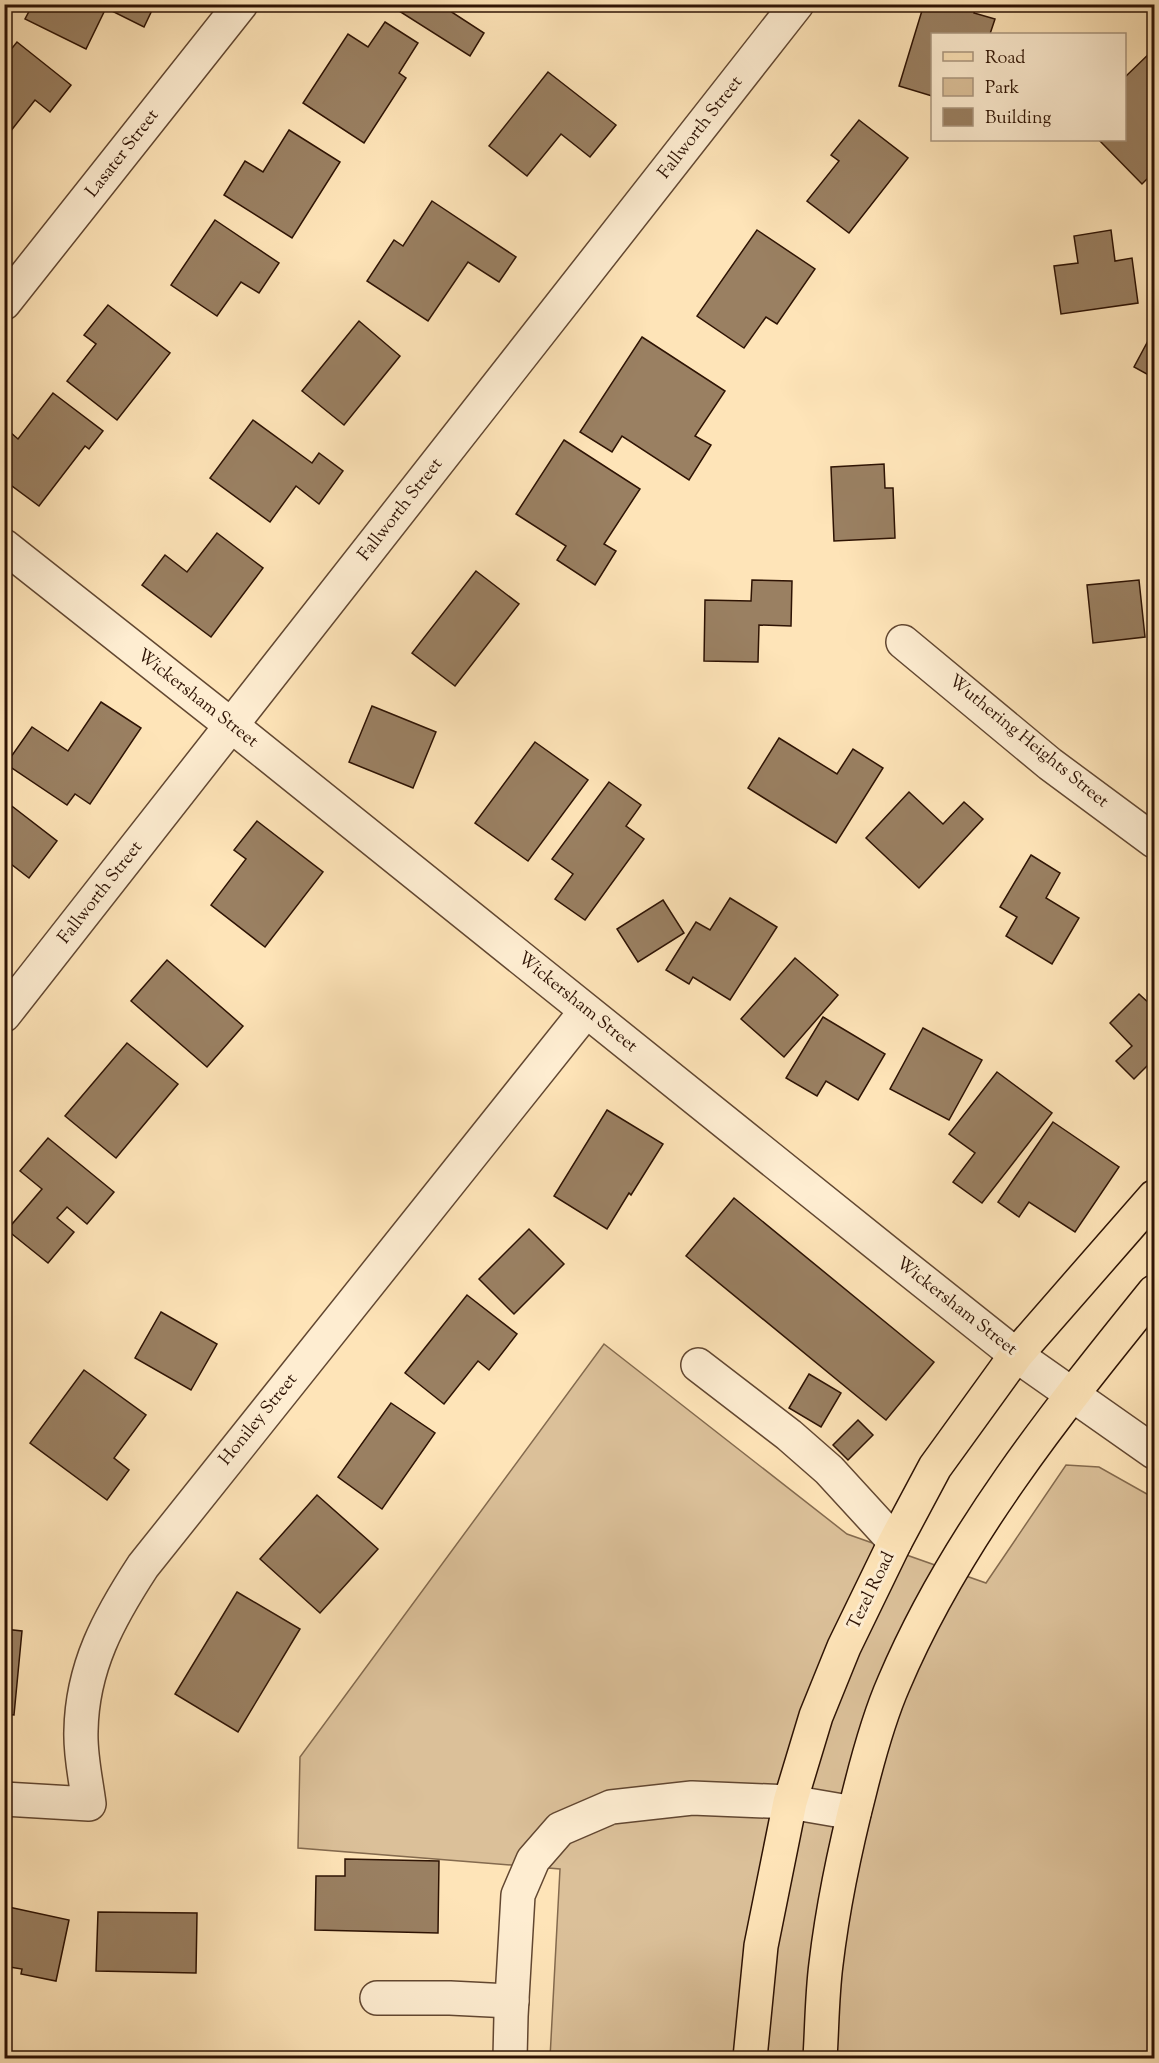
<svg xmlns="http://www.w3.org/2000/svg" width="1159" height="2063" font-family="'Sorts Mill Goudy',serif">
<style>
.green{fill:#dbc099;stroke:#846a4e;stroke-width:1.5}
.building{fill:#9a8062;stroke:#2e1304;stroke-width:1.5}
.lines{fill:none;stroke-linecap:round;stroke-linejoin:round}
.minor-casing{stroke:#624731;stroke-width:36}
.major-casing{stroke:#2e1304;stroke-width:36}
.minor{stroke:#feedd1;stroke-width:33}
.major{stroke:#fee4b8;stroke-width:33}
.labels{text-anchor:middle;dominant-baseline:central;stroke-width:6;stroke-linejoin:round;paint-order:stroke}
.street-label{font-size:18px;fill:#2e1304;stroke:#feedd1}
</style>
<rect width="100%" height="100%" fill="#fee4b8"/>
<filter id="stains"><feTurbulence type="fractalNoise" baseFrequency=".00333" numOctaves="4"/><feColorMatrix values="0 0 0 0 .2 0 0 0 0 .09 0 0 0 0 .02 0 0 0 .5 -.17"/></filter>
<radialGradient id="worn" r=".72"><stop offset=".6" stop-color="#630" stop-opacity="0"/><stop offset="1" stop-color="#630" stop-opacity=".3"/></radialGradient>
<polygon class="green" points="604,1344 847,1534 986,1583 1066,1465 1099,1467 1154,1498 1154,2058 550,2058 560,1869 298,1848 300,1757"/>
<g class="building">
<polygon points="33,4 155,4 144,27 106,8 86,49 25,19"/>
<polygon points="388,4 454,4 450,11 484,33 470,56"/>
<polygon points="924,4 976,4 974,13 995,19 990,34 932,34 932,96 899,86"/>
<polygon points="385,22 418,43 399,73 406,78 364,143 303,103 348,34 368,47"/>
<polygon points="17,42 71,85 50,112 35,100 10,132 4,128 4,58"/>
<polygon points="1154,49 1154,172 1142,184 1099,140 1124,140 1124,78"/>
<polygon points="548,72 616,125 590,157 561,134 527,176 489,146"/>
<polygon points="859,120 908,158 849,233 807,201 839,161 831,155"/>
<polygon points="289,130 340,162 292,238 224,195 245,161 263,172"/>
<polygon points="432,201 516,257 499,282 468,262 428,321 367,281 394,240 403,246"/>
<polygon points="215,220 279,263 259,293 241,282 217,316 171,285"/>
<polygon points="757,230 815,269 777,324 766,317 744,348 697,316"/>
<polygon points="1111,230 1115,261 1132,258 1138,303 1061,314 1054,266 1078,263 1074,236"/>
<polygon points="108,305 170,353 117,420 67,381 96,344 84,335"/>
<polygon points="359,321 400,356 344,425 302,391"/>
<polygon points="642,337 725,391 695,436 711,445 689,480 622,436 612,452 580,432"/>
<polygon points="1149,339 1154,342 1154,378 1134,367"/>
<polygon points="53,393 103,431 89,449 85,446 39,506 4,480 4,439 10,432 18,439"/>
<polygon points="253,420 312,463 319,453 343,471 319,504 296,486 270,522 210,478"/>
<polygon points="564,440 640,489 604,544 616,551 595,585 557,560 566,546 516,514"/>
<polygon points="884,464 885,488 893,488 895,538 834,541 831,467"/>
<polygon points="217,533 263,568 211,637 142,585 165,555 187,572"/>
<polygon points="476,571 519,604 455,686 412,653"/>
<polygon points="752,580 792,581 791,626 759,625 758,662 704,661 705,600 751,601"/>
<polygon points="1139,580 1145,637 1093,643 1087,585"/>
<polygon points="101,702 141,728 90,804 75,794 67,805 6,764 32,727 68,751"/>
<polygon points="372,706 436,732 413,788 349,762"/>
<polygon points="779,738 837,774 853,749 883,768 836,843 748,788"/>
<polygon points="535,742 588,780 528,861 475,823"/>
<polygon points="609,782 641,805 626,826 644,839 585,920 555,899 573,874 552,859"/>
<polygon points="909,792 943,824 964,802 983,819 919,888 866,838"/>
<polygon points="4,800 57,841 29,878 7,861 4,864"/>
<polygon points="257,821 323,872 265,947 211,905 246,859 234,850"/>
<polygon points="1031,855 1060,873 1046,898 1079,918 1052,964 1006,936 1017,917 1000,907"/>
<polygon points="730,898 777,927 730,1000 693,977 689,984 666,970 696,922 710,930"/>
<polygon points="663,900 684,933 638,962 617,929"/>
<polygon points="795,958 838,995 784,1057 741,1019"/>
<polygon points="167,960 243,1026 207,1067 131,1001"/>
<polygon points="1139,994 1151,1005 1154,1002 1154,1059 1134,1079 1116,1061 1132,1046 1110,1023"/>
<polygon points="823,1017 885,1054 858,1100 826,1081 817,1096 786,1078"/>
<polygon points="923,1028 982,1060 949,1120 890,1089"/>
<polygon points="127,1043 178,1084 116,1158 65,1116"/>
<polygon points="997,1072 1052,1113 982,1203 953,1182 975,1153 949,1134"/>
<polygon points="607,1110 663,1144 631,1195 629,1193 607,1229 554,1196"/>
<polygon points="1053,1122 1119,1167 1075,1232 1029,1202 1019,1217 998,1202"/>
<polygon points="48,1138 114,1192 87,1224 67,1207 57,1218 74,1232 48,1263 7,1230 42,1189 20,1171"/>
<polygon points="734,1198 934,1362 886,1420 686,1256"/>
<polygon points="529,1229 564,1264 514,1314 479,1279"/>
<polygon points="467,1295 517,1334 489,1370 478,1361 444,1404 405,1373"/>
<polygon points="161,1312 217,1344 191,1390 135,1358"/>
<polygon points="84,1370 146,1415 114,1458 129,1470 107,1500 30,1443"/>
<polygon points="809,1374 841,1393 821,1427 789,1408"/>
<polygon points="391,1403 435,1433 382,1509 338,1477"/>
<polygon points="858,1420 873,1435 848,1460 833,1445"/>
<polygon points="317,1495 378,1549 320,1613 260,1559"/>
<polygon points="237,1592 300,1629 238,1732 175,1694"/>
<polygon points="4,1629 22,1631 14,1715 4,1714"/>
<polygon points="345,1859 439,1861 438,1933 315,1930 316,1876 345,1876"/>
<polygon points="4,1906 69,1920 56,1981 21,1974 22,1969 4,1966"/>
<polygon points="98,1912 197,1913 196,1973 96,1971"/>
</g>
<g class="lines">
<g class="minor-casing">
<g id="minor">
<polyline points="4,303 241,4"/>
<polyline points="4,546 232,726 893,1257 1016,1355 1154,1452"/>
<polyline points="903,642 1050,764 1154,841"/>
<polyline points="4,1015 797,4"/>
<polyline points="698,1365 789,1435 829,1470 895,1542"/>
<path d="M4,1799L89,1804C86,1780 80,1755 81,1731C82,1667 109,1618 143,1566L586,1011"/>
<polyline points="377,1998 450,1998 512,2001"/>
<polyline points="510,2058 511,2016 518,1895 533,1860 560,1829 611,1807 692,1798 790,1802 854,1813"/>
</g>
</g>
<g class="major-casing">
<g id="major">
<polyline points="750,2058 761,1946 790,1802 816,1716 844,1647 895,1542 935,1467 1016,1355 1154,1197"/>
<path d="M820,2058C822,2027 822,1995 826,1964C833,1905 845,1848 860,1790C869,1754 879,1717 894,1683C955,1539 1057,1412 1154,1292"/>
</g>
</g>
<use href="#minor" class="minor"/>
<use href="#major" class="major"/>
</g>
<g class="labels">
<g class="street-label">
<text transform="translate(701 128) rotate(-52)">Fallworth Street</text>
<text transform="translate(123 154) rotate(-52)">Lasater Street</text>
<text transform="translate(401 510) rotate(-52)">Fallworth Street</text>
<text transform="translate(197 699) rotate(38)">Wickersham Street</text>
<text transform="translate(1028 742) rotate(39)">Wuthering Heights Street</text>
<text transform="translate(101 893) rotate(-52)">Fallworth Street</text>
<text transform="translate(577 1003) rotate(39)">Wickersham Street</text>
<text transform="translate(956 1307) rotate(38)">Wickersham Street</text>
<text transform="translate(259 1420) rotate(-51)">Honiley Street</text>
<text transform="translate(872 1591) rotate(-64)">Tezel Road</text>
</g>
</g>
<rect width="1159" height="2063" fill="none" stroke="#fee4b8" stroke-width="24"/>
<rect x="6" y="6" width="1147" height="2051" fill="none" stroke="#2e1304" stroke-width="3"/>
<rect x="12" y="12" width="1135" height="2039" fill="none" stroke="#2e1304" stroke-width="1.5"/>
<rect x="931" y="33" width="195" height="108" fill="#feedd1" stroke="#ab967f" stroke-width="1.5"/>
<rect x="943" y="52" width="30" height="9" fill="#fee4b8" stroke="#ab967f" stroke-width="1.5"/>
<text x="985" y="63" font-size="18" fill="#2e1304">Road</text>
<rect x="943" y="78" width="30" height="18" fill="#dbc099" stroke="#ab967f" stroke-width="1.5"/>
<text x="985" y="93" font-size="18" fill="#2e1304">Park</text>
<rect x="943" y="108" width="30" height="18" fill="#9a8062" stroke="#ab967f" stroke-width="1.5"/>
<text x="985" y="123" font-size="18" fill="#2e1304">Building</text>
<rect width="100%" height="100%" filter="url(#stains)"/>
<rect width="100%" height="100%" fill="url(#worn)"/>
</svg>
